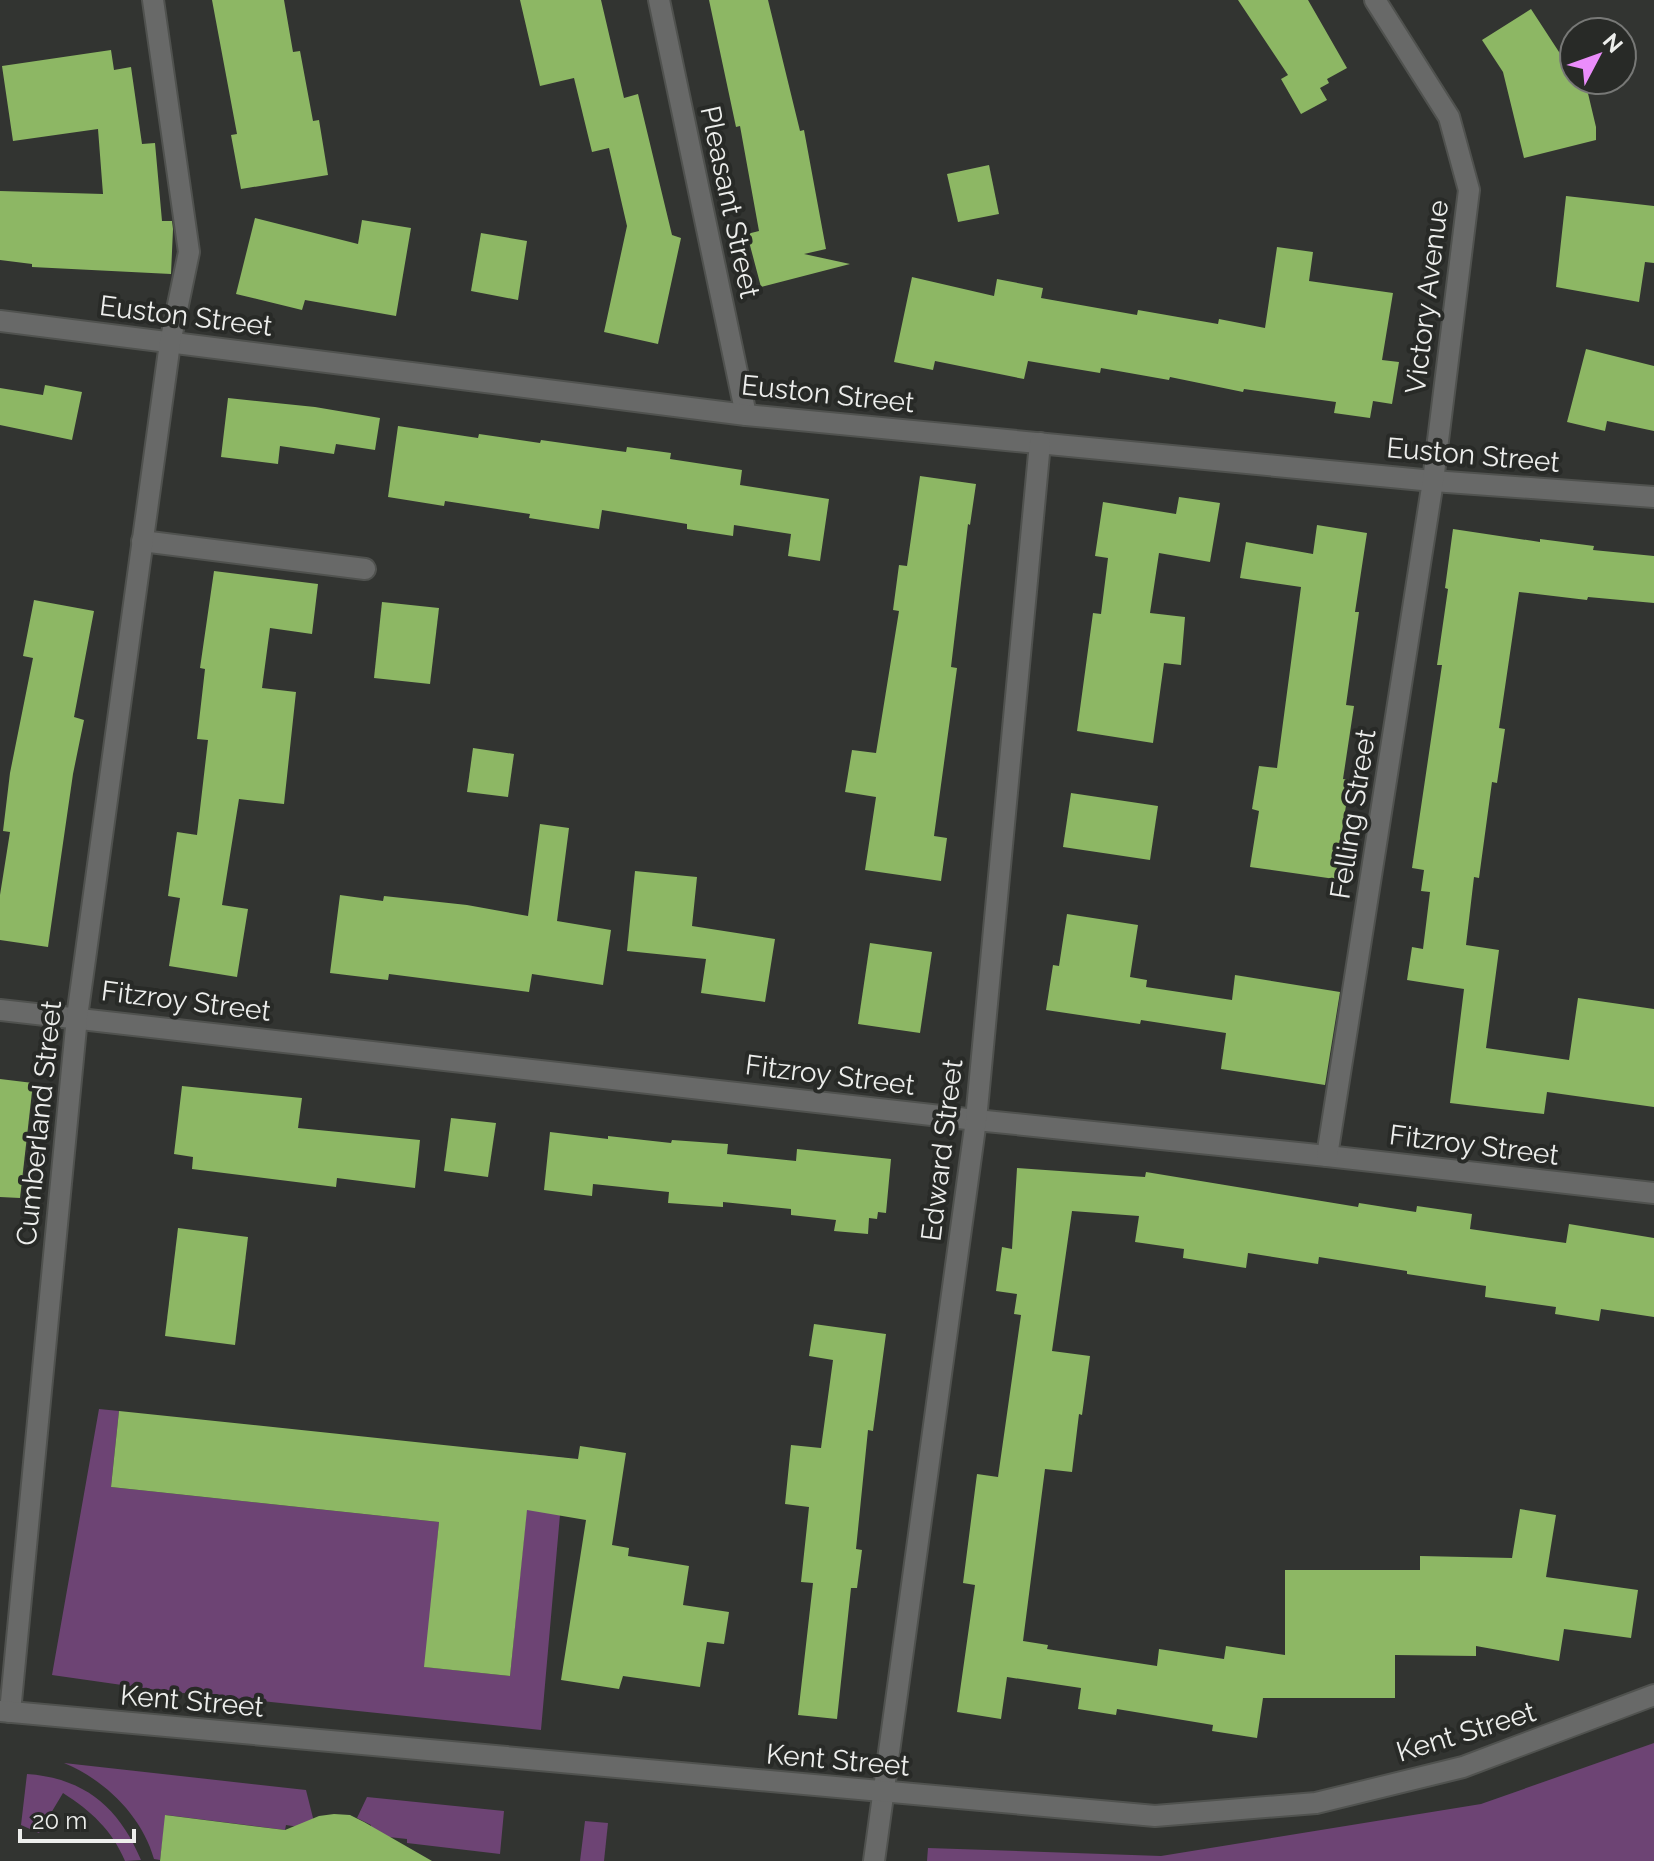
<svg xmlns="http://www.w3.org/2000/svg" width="1654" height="1861" font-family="Raleway,sans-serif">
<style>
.green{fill:#6d4474}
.building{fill:#8db764}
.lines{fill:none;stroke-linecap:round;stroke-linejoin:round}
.minor-casing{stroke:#50524f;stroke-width:24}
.tertiary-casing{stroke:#50524f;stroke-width:24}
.minor{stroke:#686968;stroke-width:20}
.tertiary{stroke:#686968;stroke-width:20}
.labels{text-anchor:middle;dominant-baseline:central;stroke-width:8;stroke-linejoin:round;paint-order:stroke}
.street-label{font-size:28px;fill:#edeeec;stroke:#282a27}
</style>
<rect width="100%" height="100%" fill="#323431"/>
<g class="green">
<polygon points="99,1409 119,1411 111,1487 439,1522 425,1667 510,1676 532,1454 565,1458 541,1730 164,1691 52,1675"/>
<polygon points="1654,1743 1654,1861 927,1861 928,1848 1161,1856 1481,1804"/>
<path d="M64,1763L306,1790L313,1818L312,1829L286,1825L285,1830L166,1815L160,1860L154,1859C142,1816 105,1780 64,1763Z"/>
<path d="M27,1774C84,1778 119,1807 141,1860L125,1861C112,1830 91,1811 63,1793L39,1833L21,1825Z"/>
<polygon points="367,1797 504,1811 500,1854 407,1843 407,1839 370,1835 371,1825 357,1818"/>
<polygon points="585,1821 608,1823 604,1861 580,1861"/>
</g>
<g class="building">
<polygon points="212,0 284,0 293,52 300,51 313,121 319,120 328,175 241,189 231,135 237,134"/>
<polygon points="520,0 601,0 624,98 638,94 672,235 681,238 658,344 604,332 627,226 609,148 592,152 574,78 540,86"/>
<polygon points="709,0 768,0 800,131 804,130 826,249 804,254 850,264 761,287 747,234 759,231 740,126 736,127"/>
<polygon points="1238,0 1308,0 1347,68 1327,79 1329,83 1320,88 1327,100 1301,114 1281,79 1288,75"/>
<polygon points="1531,9 1574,75 1574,80 1581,86 1586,85 1596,127 1596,140 1524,158 1503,72 1482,40"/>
<polygon points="111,50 114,70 131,67 142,144 155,143 162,221 172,221 173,229 171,274 32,267 32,264 0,260 0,191 103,194 98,129 13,141 2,66"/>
<polygon points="989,165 999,214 958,222 947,174"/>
<polygon points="1566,196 1654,206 1654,263 1645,262 1639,302 1556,287"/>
<polygon points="255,218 358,244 362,220 411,228 396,316 305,300 302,310 236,294"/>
<polygon points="481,233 527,241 518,300 471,291"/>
<polygon points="1277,247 1313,252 1309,281 1393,293 1382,360 1399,362 1392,404 1373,401 1370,418 1334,413 1336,402 1244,389 1243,392 1170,377 1169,380 1101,368 1100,373 1028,361 1024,379 935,361 933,370 894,362 912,277 994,296 997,279 1043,288 1041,298 1137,315 1138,310 1218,324 1219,319 1265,328"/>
<polygon points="1586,349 1654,366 1654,431 1607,421 1605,431 1567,422"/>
<polygon points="45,385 82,392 72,440 0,425 0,388 43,395"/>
<polygon points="228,398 315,407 380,418 375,450 336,444 334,454 280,446 278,464 221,457"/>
<polygon points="398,426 478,438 479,434 540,443 541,440 626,452 627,447 671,453 670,459 742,470 740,485 829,499 820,561 788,556 791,534 734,525 733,536 687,529 687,524 602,510 599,529 529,518 530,514 445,501 444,506 388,497"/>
<polygon points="920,476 976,484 970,525 968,524 951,667 957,668 934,836 947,838 941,881 865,870 876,797 845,792 852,750 876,753 899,611 893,610 899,565 907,566"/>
<polygon points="1179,497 1220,503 1210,562 1159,553 1150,613 1185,617 1181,665 1164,663 1153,743 1077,731 1093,613 1101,614 1108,558 1095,556 1103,502 1176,514"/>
<polygon points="1317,525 1367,533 1355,612 1359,612 1346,705 1354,706 1343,779 1350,780 1339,850 1346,852 1342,880 1250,867 1259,811 1252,809 1259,766 1277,768 1301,587 1240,578 1246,542 1313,554"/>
<polygon points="1453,529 1540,542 1540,539 1594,546 1593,550 1654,556 1654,603 1588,597 1587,600 1519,592 1499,728 1505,729 1497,783 1492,782 1479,878 1474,877 1466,945 1499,950 1486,1048 1569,1060 1578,998 1654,1009 1654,1107 1547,1092 1544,1114 1450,1103 1464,989 1407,980 1412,947 1423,949 1430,892 1421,891 1424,870 1412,868 1442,665 1437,665 1448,589 1445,588"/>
<polygon points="214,571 318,584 312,634 270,628 262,688 296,692 284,804 239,799 222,905 248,909 237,977 169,966 180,898 168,896 177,832 197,835 208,740 197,739 205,669 200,668"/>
<polygon points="34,600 94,611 74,717 84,720 73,774 48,947 0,940 0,895 10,832 3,831 10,773 33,658 23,656"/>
<polygon points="382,602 439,608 430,684 374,678"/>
<polygon points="473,748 514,754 508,797 467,792"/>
<polygon points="1071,793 1158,806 1150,860 1063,847"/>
<polygon points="540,824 569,828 557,921 611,930 603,985 532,974 529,992 389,974 388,980 330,973 340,895 383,901 384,896 467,905 528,916"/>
<polygon points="635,871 697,877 692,926 775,939 765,1002 701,993 706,959 627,951"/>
<polygon points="1067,914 1138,925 1130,977 1147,980 1146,987 1232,1000 1235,975 1340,992 1325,1085 1221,1069 1226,1033 1141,1020 1140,1024 1046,1010 1053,965 1059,966"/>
<polygon points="870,943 932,952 920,1033 858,1024"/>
<polygon points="0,1079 33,1083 20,1198 0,1197"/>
<polygon points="182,1086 302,1098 298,1128 420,1140 415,1188 337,1178 336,1187 192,1169 193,1157 174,1154"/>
<polygon points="451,1118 496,1123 488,1177 444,1171"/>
<polygon points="550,1132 608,1139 608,1136 671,1143 672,1140 728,1144 727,1154 796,1161 797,1149 891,1159 886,1213 878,1212 877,1219 869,1218 868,1234 834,1231 836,1220 791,1215 791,1209 723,1202 723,1207 668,1203 669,1192 593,1184 592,1196 544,1190"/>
<polygon points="1017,1168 1145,1177 1146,1172 1358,1207 1359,1203 1416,1212 1417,1206 1472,1214 1470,1229 1566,1243 1569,1224 1654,1238 1654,1317 1601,1309 1599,1321 1555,1314 1556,1307 1485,1297 1486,1286 1407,1274 1407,1271 1319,1257 1318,1264 1248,1253 1246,1268 1183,1258 1184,1249 1135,1242 1139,1216 1072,1211 1052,1351 1090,1356 1082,1415 1079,1414 1072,1472 1045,1469 1023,1641 1048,1645 1047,1649 1157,1666 1159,1649 1224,1659 1226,1646 1285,1655 1285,1570 1420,1570 1420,1556 1512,1558 1520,1509 1556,1515 1546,1577 1638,1590 1631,1638 1564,1629 1559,1661 1476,1646 1476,1656 1395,1655 1395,1698 1263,1698 1257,1738 1212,1731 1213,1725 1117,1709 1116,1715 1078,1709 1081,1688 1007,1677 1001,1719 957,1712 975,1585 963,1583 977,1474 998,1477 1021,1315 1014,1314 1017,1294 996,1291 1002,1247 1012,1249"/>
<polygon points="178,1228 248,1237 235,1345 165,1336"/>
<polygon points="814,1324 886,1334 873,1431 868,1430 856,1549 862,1550 857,1588 851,1588 837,1719 798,1715 813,1583 801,1582 809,1507 785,1504 791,1445 821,1448 833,1360 809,1356"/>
<polygon points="119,1411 578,1459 580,1446 626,1453 612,1545 629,1548 628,1556 689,1566 683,1605 729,1612 724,1644 707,1642 700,1687 623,1676 619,1689 561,1680 586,1520 527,1510 510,1676 424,1667 439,1522 111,1487"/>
<polygon points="334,1814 350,1815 364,1822 432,1861 160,1861 165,1815 285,1830 319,1816"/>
</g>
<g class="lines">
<g class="minor-casing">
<g id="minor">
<polyline points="659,0 746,415"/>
<polyline points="0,321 746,415 1433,481 1654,497"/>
<polyline points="142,541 365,569"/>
<polyline points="0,1010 976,1120 1327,1156 1654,1193"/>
<polyline points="1327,1156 1433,481 1469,190 1449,117 1375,0"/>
<polyline points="10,1712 77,1017 170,343 189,252 153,0"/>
<polyline points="874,1861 976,1120 1040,443"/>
</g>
</g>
<g class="tertiary-casing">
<polyline id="tertiary" points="0,1711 1155,1816 1316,1803 1463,1767 1654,1695"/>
</g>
<use href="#minor" class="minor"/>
<use href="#tertiary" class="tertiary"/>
</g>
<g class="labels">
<g class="street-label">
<text transform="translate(730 202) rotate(78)">Pleasant Street</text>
<text transform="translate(1427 297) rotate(-83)">Victory Avenue</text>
<text transform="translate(186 316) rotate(7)">Euston Street</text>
<text transform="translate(828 394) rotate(6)">Euston Street</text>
<text transform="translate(1473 455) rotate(5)">Euston Street</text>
<text transform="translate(1353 814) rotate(-81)">Felling Street</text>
<text transform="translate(186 1001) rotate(7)">Fitzroy Street</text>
<text transform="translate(830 1075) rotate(7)">Fitzroy Street</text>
<text transform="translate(39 1123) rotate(-84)">Cumberland Street</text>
<text transform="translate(1474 1145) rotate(7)">Fitzroy Street</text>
<text transform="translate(942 1150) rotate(-83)">Edward Street</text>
<text transform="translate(192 1701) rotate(5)">Kent Street</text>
<text transform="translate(1466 1732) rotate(-17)">Kent Street</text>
<text transform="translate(838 1760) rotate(5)">Kent Street</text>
</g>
</g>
<g transform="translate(1598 56) rotate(49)"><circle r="38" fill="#282a27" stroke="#777876" stroke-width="2"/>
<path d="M0-6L14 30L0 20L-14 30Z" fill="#eb8dfb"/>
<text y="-12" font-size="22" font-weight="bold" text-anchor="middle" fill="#edeeec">N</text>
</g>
<path d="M20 1829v12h114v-12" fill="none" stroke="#edeeec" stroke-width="4"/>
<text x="32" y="1829" font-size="24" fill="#edeeec" stroke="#282a27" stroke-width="6" paint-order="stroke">20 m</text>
</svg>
